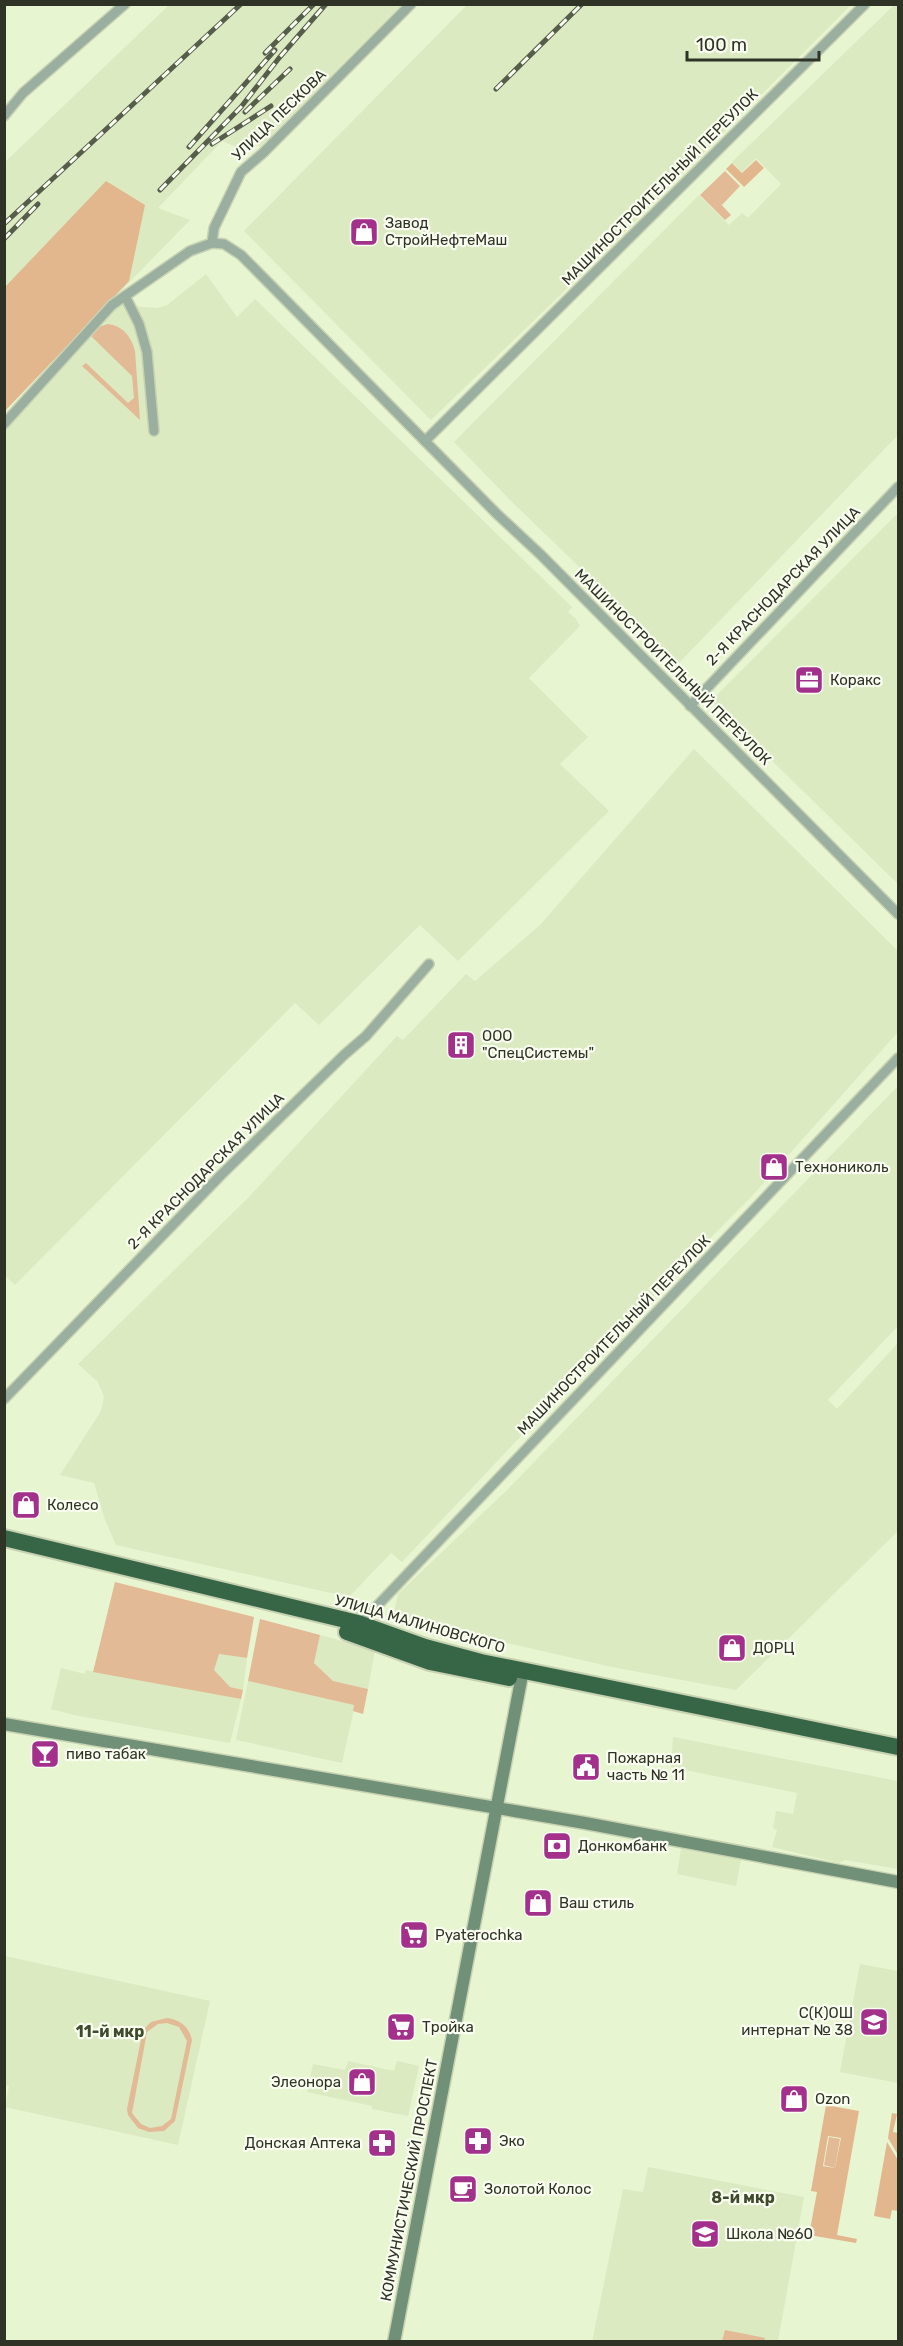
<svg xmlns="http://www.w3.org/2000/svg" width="903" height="2346" font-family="Rubik,sans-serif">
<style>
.built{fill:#dbeac0}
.green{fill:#e2ba95;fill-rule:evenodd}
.forest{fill:#e2b78e;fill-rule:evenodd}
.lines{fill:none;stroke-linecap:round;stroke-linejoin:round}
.street-casing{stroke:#c7d2b2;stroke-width:12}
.secondary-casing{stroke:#c7d2b2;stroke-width:15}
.highway-casing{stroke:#c7d2b2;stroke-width:20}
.street{stroke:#9aaf9f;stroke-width:9}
.secondary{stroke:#709078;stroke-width:12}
.highway{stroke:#376646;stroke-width:16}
.rail-casing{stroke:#575d4b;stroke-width:5}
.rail{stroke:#f9fef0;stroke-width:3;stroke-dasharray:9;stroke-linecap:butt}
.labels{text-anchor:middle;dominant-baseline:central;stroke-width:4.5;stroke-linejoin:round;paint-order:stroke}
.street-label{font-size:15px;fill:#2f3326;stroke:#f9fef0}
.poi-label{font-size:15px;fill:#2f3326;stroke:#f9fef0;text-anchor:start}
.neighbourhood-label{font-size:16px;font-weight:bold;fill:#404a2c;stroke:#f9fef0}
</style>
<rect width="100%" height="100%" fill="#e8f5d1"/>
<g class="built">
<polygon points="895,4 898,5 898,435 679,663 512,502 454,442 699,195 729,225 742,213 748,218 781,184 756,158 742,172 732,162"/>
<polygon points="169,5 401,5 260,147 246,138 236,147 222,141 158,208 190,220 5,410 5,162"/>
<polygon points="467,5 851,5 610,247 431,420 244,231"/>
<polygon points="206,274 237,317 255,299 572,607 568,612 576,619 580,626 529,678 588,737 560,764 609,811 458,961 420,925 319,1025 295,1003 15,1285 4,1275 4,432 120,305 157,308 167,305"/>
<polygon points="898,513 898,884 711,701"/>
<polygon points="694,749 898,951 898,1032 752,1196 660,1289 402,1562 391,1553 349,1597 116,1545 105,1520 94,1483 60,1475 101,1411 104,1397 98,1382 78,1364 248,1198 397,1036 403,1040 466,974 475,981 540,925"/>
<polygon points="898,1086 898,1326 828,1400 837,1409 898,1343 898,1531 736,1690 612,1667 393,1617 398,1594 507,1490"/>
<polygon points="320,1635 375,1650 368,1689 333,1681 314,1663"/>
<polygon points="218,1654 247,1658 243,1690 230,1687 214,1670"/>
<polygon points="61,1668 85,1674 86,1670 241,1699 230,1743 74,1715 51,1709"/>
<polygon points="248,1681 355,1705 342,1763 236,1740"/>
<polygon points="673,1737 898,1781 898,1869 845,1860 839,1863 772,1847 777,1830 773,1828 776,1811 793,1814 797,1793 671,1767"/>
<polygon points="681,1849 741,1860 736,1886 677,1874"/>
<polygon points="5,1956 210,2001 178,2145 5,2107 9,2086 4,2085"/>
<polygon points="860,1964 898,1971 898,2083 840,2072"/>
<polygon points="348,2061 394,2071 397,2061 419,2066 408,2116 372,2109 372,2106 307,2092 313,2064 345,2070"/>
<polygon points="648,2167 804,2197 778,2341 592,2342 623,2189 643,2192"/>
</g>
<g class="green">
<polygon points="725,171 740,186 722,205 718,201 731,215 725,220 700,195"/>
<path d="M108,324C123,326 131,336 135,351L140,420L82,366L86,363L128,403L134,398L132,376L92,337V333L95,328Z"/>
<polygon points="115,1582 254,1617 247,1658 219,1654 214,1670 230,1687 243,1690 241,1699 93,1672"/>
<polygon points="260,1619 320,1635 314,1663 333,1681 368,1689 363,1714 353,1711 354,1705 248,1681"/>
<path d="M167,2018C181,2020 189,2027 192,2040L175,2121L164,2131L149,2132L138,2128L128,2115L127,2109L143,2030L151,2022ZM167,2023L179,2027L187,2041L171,2119L162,2126L150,2128L141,2124L132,2113L147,2032L158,2024Z"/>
<polygon points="829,2137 840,2139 835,2168 824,2165"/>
<polygon points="725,2330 765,2338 764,2341 722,2341"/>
</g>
<g class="forest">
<polygon points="756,160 764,168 744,187 726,169 732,163 742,173"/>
<polygon points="106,181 145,205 129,281 5,411 5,287"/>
<path d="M826,2105L859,2111L837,2235L857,2239L856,2243L809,2235L817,2192L811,2191ZM828,2136L841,2138L835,2168L823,2166Z"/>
<polygon points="892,2113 897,2114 893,2132 898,2133 898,2155 888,2138"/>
<polygon points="887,2142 898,2160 898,2211 892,2210 890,2219 874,2216"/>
</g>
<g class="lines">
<g class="street-casing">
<g id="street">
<polyline points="4,116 23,93 125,4"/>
<polyline points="212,243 224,244 241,255 497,514 540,554 898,914"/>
<polyline points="125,296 139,324 147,352 154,431"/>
<polyline points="4,424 112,305 190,251 212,243 214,228 241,172 263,153 411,4"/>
<polyline points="425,441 865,4"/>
<polyline points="690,706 898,487"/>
<polyline points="4,1399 221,1175 344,1055 366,1036 429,964"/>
<polyline points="358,1626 898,1058"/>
</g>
</g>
<g class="secondary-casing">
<g id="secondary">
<polyline points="4,1724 585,1823 898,1882"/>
<polyline points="394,2342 523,1670"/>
</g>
</g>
<g class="highway-casing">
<g id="highway">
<polyline points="4,1538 358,1623 425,1647 481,1662 898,1747"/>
<polyline points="347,1632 430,1662 509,1678"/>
</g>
</g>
<use href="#street" class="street"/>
<use href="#secondary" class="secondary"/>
<use href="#highway" class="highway"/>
<g class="rail-casing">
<g id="rail">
<polyline points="265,53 314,4"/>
<polyline points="496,89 582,4"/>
<polyline points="245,112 290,69"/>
<polyline points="212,144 271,106"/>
<polyline points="189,147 275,50"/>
<polyline points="160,190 241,107 279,58 326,4"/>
<polyline points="4,224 241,4"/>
<polyline points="4,239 38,204"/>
</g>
</g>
<use href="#rail" class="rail"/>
</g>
<defs>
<g id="shop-square" transform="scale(1.5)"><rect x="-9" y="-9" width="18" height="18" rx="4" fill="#a3308b" stroke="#f9fef0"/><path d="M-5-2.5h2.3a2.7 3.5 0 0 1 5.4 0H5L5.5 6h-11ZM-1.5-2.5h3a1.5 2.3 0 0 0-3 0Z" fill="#fff"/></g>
<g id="office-square" transform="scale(1.5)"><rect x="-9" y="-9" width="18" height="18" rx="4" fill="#a3308b" stroke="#f9fef0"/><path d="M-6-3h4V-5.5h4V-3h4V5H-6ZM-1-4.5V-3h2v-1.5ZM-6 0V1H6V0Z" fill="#fff"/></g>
<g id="building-square" transform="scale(1.5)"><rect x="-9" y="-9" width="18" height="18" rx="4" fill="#a3308b" stroke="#f9fef0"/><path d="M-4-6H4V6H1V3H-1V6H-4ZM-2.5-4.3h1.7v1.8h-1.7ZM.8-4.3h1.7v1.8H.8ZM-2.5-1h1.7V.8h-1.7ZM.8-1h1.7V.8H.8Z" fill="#fff"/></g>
<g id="bar-square" transform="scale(1.5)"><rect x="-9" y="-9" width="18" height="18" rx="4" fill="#a3308b" stroke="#f9fef0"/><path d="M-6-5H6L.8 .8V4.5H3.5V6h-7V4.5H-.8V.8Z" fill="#fff"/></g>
<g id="civic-square" transform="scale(1.5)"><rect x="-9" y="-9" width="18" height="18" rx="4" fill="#a3308b" stroke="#f9fef0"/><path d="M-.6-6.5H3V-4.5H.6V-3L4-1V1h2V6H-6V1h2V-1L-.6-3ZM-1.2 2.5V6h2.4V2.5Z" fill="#fff"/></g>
<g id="bank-square" transform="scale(1.5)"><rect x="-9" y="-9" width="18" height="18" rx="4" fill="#a3308b" stroke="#f9fef0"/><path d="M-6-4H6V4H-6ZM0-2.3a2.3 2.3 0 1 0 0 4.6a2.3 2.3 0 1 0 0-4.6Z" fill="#fff"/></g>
<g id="supermarket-square" transform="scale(1.5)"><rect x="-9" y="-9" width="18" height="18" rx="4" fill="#a3308b" stroke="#f9fef0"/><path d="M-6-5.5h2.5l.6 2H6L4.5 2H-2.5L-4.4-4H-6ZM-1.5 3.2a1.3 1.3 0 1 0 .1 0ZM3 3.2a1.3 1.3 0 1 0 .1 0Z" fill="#fff"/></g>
<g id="school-square" transform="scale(1.5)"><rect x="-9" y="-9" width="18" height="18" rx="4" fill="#a3308b" stroke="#f9fef0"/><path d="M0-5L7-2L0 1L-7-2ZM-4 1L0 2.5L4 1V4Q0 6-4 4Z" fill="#fff"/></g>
<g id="pharmacy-square" transform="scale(1.5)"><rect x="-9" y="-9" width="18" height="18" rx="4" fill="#a3308b" stroke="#f9fef0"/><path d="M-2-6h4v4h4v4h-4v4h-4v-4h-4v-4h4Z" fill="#fff"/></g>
<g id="cafe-square" transform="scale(1.5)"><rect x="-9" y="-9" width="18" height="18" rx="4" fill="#a3308b" stroke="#f9fef0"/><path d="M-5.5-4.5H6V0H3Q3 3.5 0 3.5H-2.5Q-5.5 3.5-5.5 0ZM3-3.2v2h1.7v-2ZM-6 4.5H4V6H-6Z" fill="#fff"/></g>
</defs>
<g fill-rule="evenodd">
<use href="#shop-square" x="364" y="232"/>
<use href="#office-square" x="809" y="680"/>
<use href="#building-square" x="461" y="1045"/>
<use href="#shop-square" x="774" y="1167"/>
<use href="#shop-square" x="26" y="1505"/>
<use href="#shop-square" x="732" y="1648"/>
<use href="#bar-square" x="45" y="1754"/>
<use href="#civic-square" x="586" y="1767"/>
<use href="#bank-square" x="557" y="1846"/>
<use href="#shop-square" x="538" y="1903"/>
<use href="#supermarket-square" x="414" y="1935"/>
<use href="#school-square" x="874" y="2022"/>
<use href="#supermarket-square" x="401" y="2027"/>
<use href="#shop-square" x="362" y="2082"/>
<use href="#shop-square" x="794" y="2099"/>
<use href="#pharmacy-square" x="478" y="2141"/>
<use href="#pharmacy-square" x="382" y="2143"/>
<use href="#cafe-square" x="463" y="2189"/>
<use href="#school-square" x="705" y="2234"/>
</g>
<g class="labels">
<g class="street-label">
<text transform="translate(279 115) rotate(-44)">УЛИЦА ПЕСКОВА</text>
<text transform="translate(660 187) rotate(-45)">МАШИНОСТРОИТЕЛЬНЫЙ ПЕРЕУЛОК</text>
<text transform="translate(783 586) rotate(-46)">2-Я КРАСНОДАРСКАЯ УЛИЦА</text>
<text transform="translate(673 667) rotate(45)">МАШИНОСТРОИТЕЛЬНЫЙ ПЕРЕУЛОК</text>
<text transform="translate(206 1171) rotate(-45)">2-Я КРАСНОДАРСКАЯ УЛИЦА</text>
<text transform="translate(614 1335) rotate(-46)">МАШИНОСТРОИТЕЛЬНЫЙ ПЕРЕУЛОК</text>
<text transform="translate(420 1624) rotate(16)">УЛИЦА МАЛИНОВСКОГО</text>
<text transform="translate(409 2180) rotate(-79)">КОММУНИСТИЧЕСКИЙ ПРОСПЕКТ</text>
</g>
<g class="poi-label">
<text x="385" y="223">Завод<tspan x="385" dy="17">СтройНефтеМаш</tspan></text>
<text x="830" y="680">Коракс</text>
<text x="482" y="1036">ООО<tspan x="482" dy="17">"СпецСистемы"</tspan></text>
<text x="795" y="1167">Технониколь</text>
<text x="47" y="1505">Колесо</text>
<text x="753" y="1648">ДОРЦ</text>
<text x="66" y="1754">пиво табак</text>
<text x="607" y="1758">Пожарная<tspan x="607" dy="17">часть № 11</tspan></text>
<text x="578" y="1846">Донкомбанк</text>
<text x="559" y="1903">Ваш стиль</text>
<text x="435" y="1935">Pyaterochka</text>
<text x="853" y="2013" text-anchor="end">С(К)ОШ<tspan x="853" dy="17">интернат № 38</tspan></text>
<text x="422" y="2027">Тройка</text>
<text x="341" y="2082" text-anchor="end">Элеонора</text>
<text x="815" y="2099">Ozon</text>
<text x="499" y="2141">Эко</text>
<text x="361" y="2143" text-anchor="end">Донская Аптека</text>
<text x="484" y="2189">Золотой Колос</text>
<text x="726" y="2234">Школа №60</text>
</g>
<g class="neighbourhood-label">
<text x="110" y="2031">11-й мкр</text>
<text x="743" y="2197">8-й мкр</text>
</g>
</g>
<rect width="903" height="2346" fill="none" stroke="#2f3326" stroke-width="12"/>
<path d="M687 51v9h132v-9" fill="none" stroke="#2f3326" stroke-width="3"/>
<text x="696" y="51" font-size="18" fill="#2f3326" stroke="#f9fef0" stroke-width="4.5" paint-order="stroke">100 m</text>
</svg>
